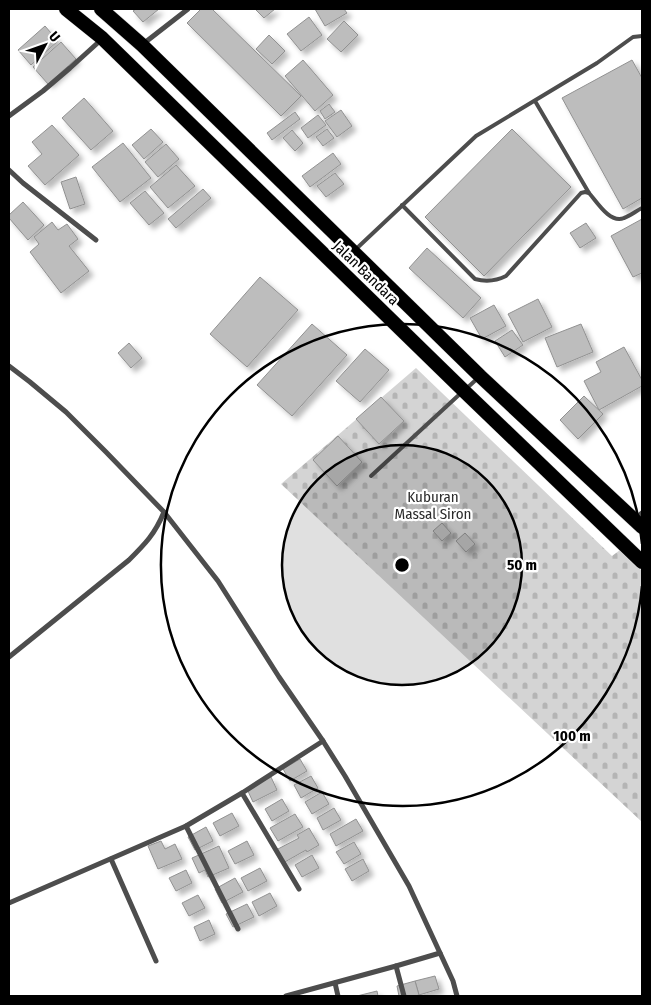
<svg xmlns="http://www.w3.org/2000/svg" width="651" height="1005" font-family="'Fira Sans Condensed',sans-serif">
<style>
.cemetery{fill:url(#cemetery-stones)}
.building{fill:#bdbdbd;stroke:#919191;filter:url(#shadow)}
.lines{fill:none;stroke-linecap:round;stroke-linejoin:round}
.trunk-casing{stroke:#dbdbdb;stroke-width:15}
.service{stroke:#4d4d4d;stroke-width:4}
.minor{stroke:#4d4d4d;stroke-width:5}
.trunk{stroke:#000;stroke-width:14}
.ring{fill:none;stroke:#000;stroke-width:2.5}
.labels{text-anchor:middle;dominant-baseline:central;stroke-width:4.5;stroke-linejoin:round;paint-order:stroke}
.street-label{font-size:15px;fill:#000;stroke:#fff}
.park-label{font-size:15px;fill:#2b2b2b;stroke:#fff}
.centre{fill:#000;stroke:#fff;stroke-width:2.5}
.ring-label{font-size:15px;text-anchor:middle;font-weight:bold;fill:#000;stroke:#fff;stroke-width:4.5;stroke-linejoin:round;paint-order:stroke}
</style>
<defs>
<pattern id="cemetery-stones" width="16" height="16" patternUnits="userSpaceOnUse" patternTransform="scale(1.25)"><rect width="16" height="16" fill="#d4d4d4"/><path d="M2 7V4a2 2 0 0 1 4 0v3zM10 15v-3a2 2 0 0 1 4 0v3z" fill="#b4b4b4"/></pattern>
<filter id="shadow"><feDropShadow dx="4.5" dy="4.5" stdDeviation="2.5" flood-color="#0004"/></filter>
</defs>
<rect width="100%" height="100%" fill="#fff"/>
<polygon class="cemetery" points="416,368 612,556 620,550 642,571 642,822 281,484"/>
<g class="building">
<polygon points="136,9 159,9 143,22 133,11"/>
<polygon points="201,9 212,9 301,96 281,116 187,23"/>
<polygon points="255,9 275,9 264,18"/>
<polygon points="315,9 344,9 347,13 325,26"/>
<polygon points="309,17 322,35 301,51 287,34"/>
<polygon points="344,21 358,35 341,52 327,39"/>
<polygon points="45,26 58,41 31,65 18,50"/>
<polygon points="269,35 285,51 272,64 256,49"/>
<polygon points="61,42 76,59 48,84 33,67"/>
<polygon points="303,60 333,95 315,111 285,76"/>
<polygon points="632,60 642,78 642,198 623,209 562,98"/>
<polygon points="84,98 113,131 91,150 62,118"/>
<polygon points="329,104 335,112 325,119 320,111"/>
<polygon points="341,110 352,126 337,137 325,121"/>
<polygon points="295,112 300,119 272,140 267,133"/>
<polygon points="318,115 326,125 308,138 301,128"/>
<polygon points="52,125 79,155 45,185 28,166 42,154 32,142"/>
<polygon points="151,129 163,142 144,159 132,145"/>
<polygon points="327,129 334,138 323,146 316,137"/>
<polygon points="512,129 571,187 484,276 425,217"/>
<polygon points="292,130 303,143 295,151 283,138"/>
<polygon points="123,143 151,178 120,202 92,167"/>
<polygon points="166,144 179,159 158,177 145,162"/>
<polygon points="333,153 341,164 310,187 302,176"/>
<polygon points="176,165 195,186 168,208 150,187"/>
<polygon points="335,173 344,184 326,197 317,186"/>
<polygon points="76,177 85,204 70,209 61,182"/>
<polygon points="203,189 211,198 176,228 168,219"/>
<polygon points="145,191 164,213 149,225 130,203"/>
<polygon points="23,202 44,225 28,240 9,218 9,215"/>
<polygon points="642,219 642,273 633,277 611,236"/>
<polygon points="52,222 58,230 67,224 78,239 69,246 89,271 61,293 30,252 39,244 34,237"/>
<polygon points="586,223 596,238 580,248 570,233"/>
<polygon points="427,248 481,298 463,318 409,268"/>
<polygon points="260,277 298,310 247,367 210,334"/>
<polygon points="538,299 552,327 523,342 508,314"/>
<polygon points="494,305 506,326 482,339 470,318"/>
<polygon points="312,324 347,355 292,416 257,385"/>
<polygon points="581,324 593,352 557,367 545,338"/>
<polygon points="512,330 523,345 505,357 495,341"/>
<polygon points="129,343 142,358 131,368 118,353"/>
<polygon points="624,347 642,380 642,386 599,410 584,381 601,372 596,362"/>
<polygon points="365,349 389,370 360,402 336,381"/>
<polygon points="584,396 603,414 578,439 560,420"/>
<polygon points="381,397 404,421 379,444 356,419"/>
<polygon points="338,436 362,462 337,486 313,460"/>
<polygon points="442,523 451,533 442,541 433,531"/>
<polygon points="465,533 475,544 466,552 456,541"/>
<polygon points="300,759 307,771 290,781 283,769"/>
<polygon points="311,776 318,788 301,798 294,785"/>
<polygon points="271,777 277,790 253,802 247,789"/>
<polygon points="322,792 329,804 312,814 305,802"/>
<polygon points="282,799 289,811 272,821 265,809"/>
<polygon points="334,808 341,820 323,830 317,818"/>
<polygon points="232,813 239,826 220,836 213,823"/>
<polygon points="295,814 303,827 278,841 270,828"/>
<polygon points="356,819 363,831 336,846 330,834"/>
<polygon points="206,827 213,841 195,850 188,837"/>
<polygon points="309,828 319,845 307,852 306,850 283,863 276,850 299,838 297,835"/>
<polygon points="161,841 165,849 175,844 182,859 158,869 148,846"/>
<polygon points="247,841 254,855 235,864 228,851"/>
<polygon points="354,842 361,854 344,864 336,852"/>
<polygon points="219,846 229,868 208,877 205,870 199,873 192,858"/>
<polygon points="312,855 319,868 302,877 295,865"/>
<polygon points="363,859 369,871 352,881 345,869"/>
<polygon points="260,868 267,881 248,891 241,878"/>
<polygon points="186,870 192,883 176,891 169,878"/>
<polygon points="235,878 243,892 222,903 215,889"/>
<polygon points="270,893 277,906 259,916 252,902"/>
<polygon points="198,895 205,908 189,916 182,903"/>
<polygon points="247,904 254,917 233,927 226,914"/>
<polygon points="209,920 215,934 200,941 194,927"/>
<polygon points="435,976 439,989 419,995 415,981"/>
<polygon points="415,981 419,995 415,996 399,996 397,986"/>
<polygon points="377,991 378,996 357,996"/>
</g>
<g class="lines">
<g class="trunk-casing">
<g id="trunk">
<polyline points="66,9 102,38 464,391 642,562"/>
<polyline points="101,9 142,45 480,376 642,527"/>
</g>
</g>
<g class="service">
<polyline points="535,101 589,193"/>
<path d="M402,205L475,279C486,282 496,281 506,276L581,193L585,192L589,193C597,202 610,224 624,218C630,216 636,211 642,208"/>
<polyline points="355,250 476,136 597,63 633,37 642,36"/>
<polyline points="467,388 478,378"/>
<polyline points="371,476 461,393"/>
</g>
<g class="minor">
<polyline points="143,44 188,9"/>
<polyline points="9,116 43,91 70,68 102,39"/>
<polyline points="9,170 23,183 96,240"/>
<polyline points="9,366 30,382 66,412 106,452 164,512 218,581 279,677 323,741 345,776 409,886 453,981 457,996"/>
<polyline points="635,519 642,513"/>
<path d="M9,657L129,560C145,544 155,534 164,512"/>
<polyline points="242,793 299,889"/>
<polyline points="186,826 238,929"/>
<polyline points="111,859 156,961"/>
<polyline points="9,903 186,826 242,793 323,741"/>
<polyline points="396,966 404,996"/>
<polyline points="335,983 338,996"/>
<polyline points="286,996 396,966 440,953"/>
</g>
<use href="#trunk" class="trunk"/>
</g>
<circle cx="402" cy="565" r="120" fill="#000" fill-opacity=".12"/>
<g class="ring">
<circle cx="402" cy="565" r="120"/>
<path d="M642 586A241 241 0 1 1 642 544"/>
</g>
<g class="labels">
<g class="street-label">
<text transform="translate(366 273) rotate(44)">Jalan Bandara</text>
</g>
<g class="park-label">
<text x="433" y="497">Kuburan<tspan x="433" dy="17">Massal Siron</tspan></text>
</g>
</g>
<circle cx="402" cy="565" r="8" class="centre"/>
<g class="ring-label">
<text x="522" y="570">50 m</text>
<text x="572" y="741">100 m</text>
</g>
<rect width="651" height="1005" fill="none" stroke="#000000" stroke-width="20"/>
<g transform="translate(45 45) rotate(49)" stroke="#ffffff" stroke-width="4" paint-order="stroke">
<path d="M0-4L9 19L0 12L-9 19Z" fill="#000000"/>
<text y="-8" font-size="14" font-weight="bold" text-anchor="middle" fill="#000000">U</text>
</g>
</svg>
